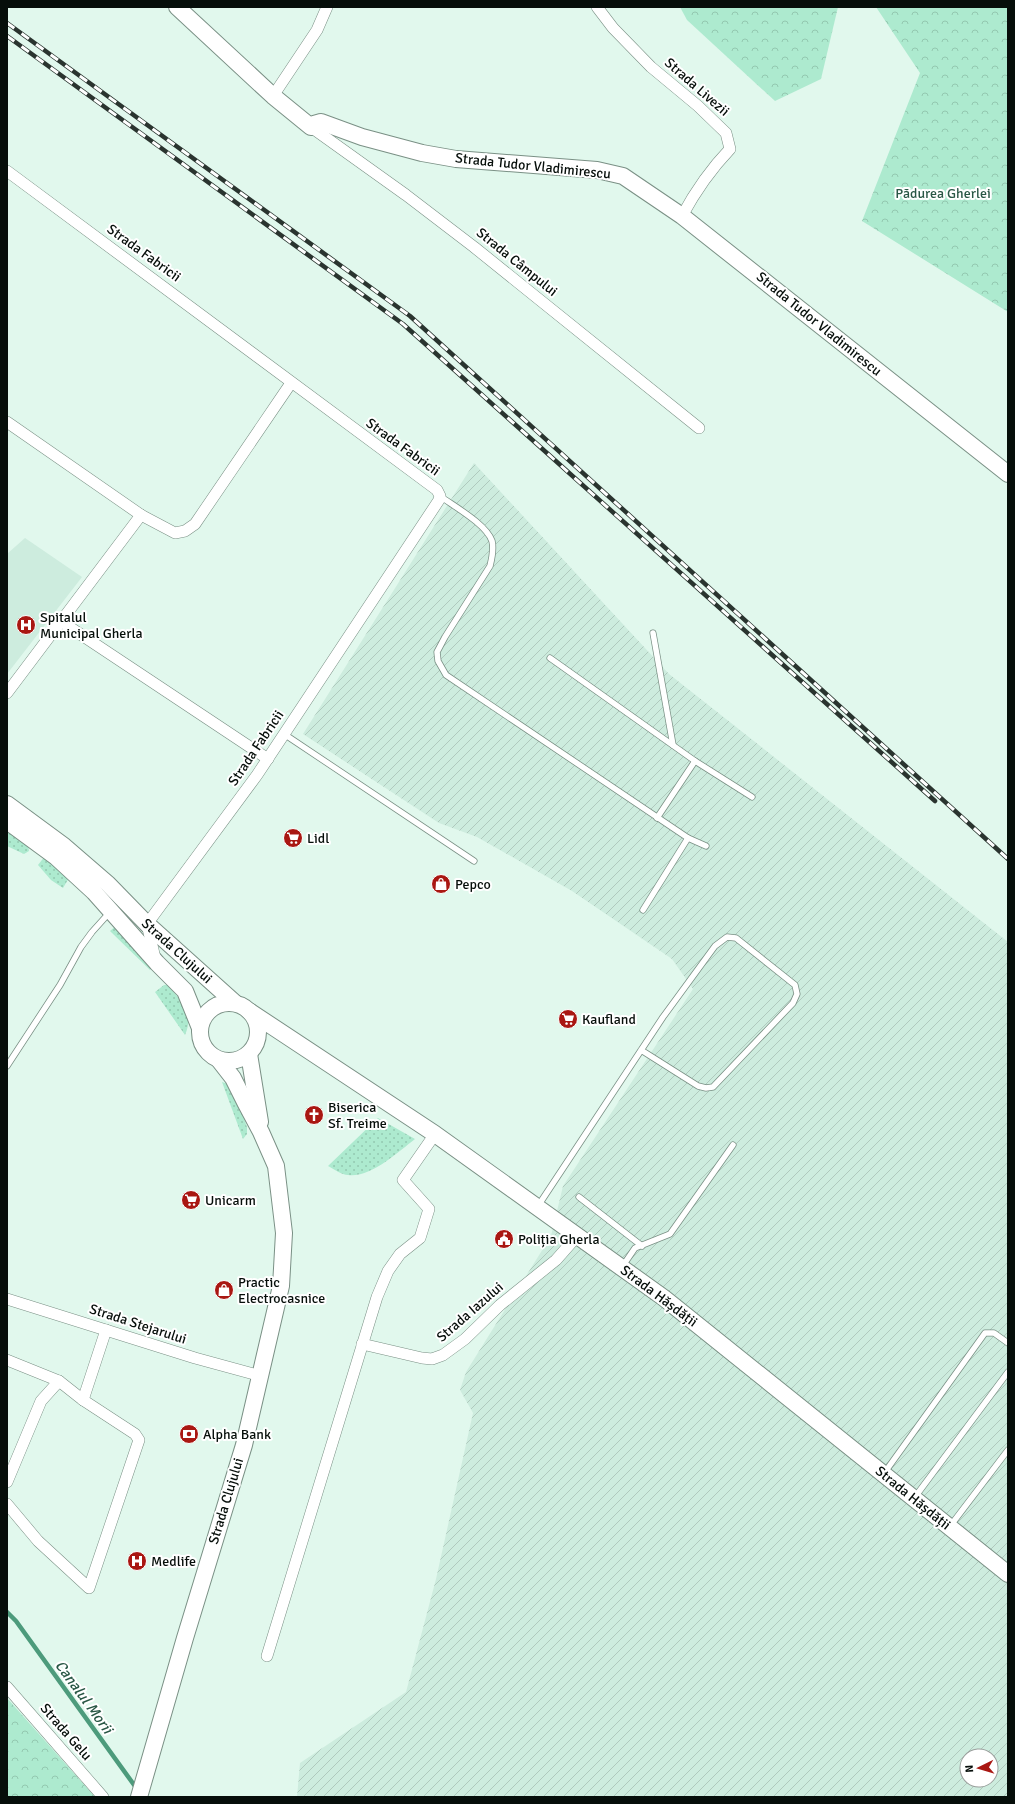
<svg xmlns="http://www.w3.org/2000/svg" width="1015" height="1804" font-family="Signika,sans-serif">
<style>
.built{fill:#cdecde}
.industrial{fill:url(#industrial-furrows);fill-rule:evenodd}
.grass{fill:url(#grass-dots)}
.forest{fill:url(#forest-crowns)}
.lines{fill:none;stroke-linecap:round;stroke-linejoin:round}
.stream{stroke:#4d9b7c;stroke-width:4.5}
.lane-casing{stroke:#7a9085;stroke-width:7}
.street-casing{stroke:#7a9085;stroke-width:12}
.secondary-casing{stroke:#7a9085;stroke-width:18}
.lane{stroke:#fff;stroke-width:5.5}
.street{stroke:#fff;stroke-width:11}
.secondary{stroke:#fff;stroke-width:16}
.rail-casing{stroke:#2a342f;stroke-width:4.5}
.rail{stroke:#fff;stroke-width:3;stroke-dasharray:9;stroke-linecap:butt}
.labels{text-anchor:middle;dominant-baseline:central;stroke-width:4;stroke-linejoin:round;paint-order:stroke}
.street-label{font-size:14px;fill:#060e0a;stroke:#fff}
.park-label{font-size:14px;fill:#295745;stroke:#fff}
.poi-label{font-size:14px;fill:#060e0a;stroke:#fff;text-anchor:start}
.water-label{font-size:15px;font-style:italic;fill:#285644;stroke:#fff}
</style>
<defs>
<pattern id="industrial-furrows" width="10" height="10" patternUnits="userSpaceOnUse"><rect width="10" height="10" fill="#cdecde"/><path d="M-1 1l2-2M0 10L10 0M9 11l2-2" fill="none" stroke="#afc9bd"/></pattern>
<pattern id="grass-dots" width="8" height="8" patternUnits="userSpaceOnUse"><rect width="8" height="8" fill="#adeacf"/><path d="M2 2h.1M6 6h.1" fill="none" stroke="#93c8b0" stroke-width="1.8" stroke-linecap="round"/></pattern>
<pattern id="forest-crowns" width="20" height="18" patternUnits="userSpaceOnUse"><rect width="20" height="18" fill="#adeacf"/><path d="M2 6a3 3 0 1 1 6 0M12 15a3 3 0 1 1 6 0" fill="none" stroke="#93c8b0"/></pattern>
</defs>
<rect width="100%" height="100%" fill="#e1f8ed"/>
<polygon class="built" points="25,538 82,577 7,674 7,554"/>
<path class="industrial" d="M474,463L669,674L1008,942V1797H297L300,1763L406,1692L436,1579L473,1413L460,1390L466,1372L551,1236L563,1186L693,989L672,959L572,891L477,837L439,823L303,734ZM967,1756H991V1780H967Z"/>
<g class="grass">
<polygon points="7,826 27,839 29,851 24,854 7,846"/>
<polygon points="45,856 69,878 63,888 51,880 38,865"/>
<polygon points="117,925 154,962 150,970 110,931"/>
<path d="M164,985H168C181,1002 195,1012 185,1035L155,992Z"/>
<polygon points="222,1082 228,1084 233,1089 247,1127 247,1134 243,1139"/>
<path d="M378,1118L415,1139C398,1152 371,1178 348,1175C342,1175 334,1169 328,1166Z"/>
</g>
<g class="forest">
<polygon points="680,7 838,7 821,79 775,101 687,20"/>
<polygon points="876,7 1008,7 1008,312 862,221 920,73"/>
<polygon points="7,1698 95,1797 7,1797"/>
</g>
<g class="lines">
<polyline class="stream" points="7,1612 16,1621 137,1789"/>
<g class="lane-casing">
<g id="lane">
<path d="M440,496C455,507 486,524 492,541C494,549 492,558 490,566L445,637L437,652L438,661L446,675L688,838L706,846"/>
<polyline points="653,633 673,745"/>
<polyline points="550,658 695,761 752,797"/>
<polyline points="284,734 474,861"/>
<polyline points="657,818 695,761"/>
<polyline points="643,910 688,838"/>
<polyline points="7,1066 60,985 81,947 92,932 110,912"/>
<polyline points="579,1197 642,1246"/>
<polyline points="538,1206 663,1017 715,946 727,937 736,938 795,985 797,994 793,1003 713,1087 706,1088 698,1086 641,1050"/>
<polyline points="622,1267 635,1248 670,1234 733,1145"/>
<polyline points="885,1472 985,1333 994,1333 1008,1343"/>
<polyline points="915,1497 1008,1372"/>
<polyline points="951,1525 1008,1450"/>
</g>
</g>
<g class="street-casing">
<g id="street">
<path d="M597,7L613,28L651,67L698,106L726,133L730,149C709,171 696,190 682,216"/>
<polyline points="273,96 317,30 327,7"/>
<polyline points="311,127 406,195 474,247 699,428"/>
<polyline points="7,171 437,490 440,496 439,500 257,775 147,924 155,958"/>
<polyline points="7,422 141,515 175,533 185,531 195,524 291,383"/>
<polyline points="62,622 268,759"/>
<polyline points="7,693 141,515"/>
<polyline points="7,1299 195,1358 261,1376"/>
<polyline points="362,1344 422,1358 432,1359 443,1355 465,1339 500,1305 556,1260 578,1235"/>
<polyline points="7,1360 59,1381"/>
<polyline points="7,1482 41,1401 59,1381 83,1400 106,1330"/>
<polyline points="7,1504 38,1541 89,1588 139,1440 135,1434 83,1400"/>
<polyline points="267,1656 377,1297 388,1271 400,1254 420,1238 429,1209 403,1180 435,1134"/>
<polyline points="7,1687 103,1797"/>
</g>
</g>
<g class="secondary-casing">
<g id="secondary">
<polyline points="177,7 273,96 311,127 314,124 321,122 362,137 422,153 456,159 597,170 623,176 682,216 1008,474"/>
<polyline points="7,804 64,846 108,884 147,924 235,1003"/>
<polyline points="7,821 56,857 94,892 157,963 185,991 200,1028"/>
<circle cx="229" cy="1032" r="29"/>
<polyline points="249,1011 435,1134 664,1298 1008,1574"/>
<polyline points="249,1054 260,1122"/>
<polyline points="139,1797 185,1638 244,1445 281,1286 284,1233 276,1166 261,1132 245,1102 233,1078 219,1060"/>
</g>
</g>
<use href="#lane" class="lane"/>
<use href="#street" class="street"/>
<use href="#secondary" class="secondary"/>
<g class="rail-casing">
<g id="rail">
<polyline points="7,23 410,316 1008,859"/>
<polyline points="7,36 403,324 935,801"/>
</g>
</g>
<use href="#rail" class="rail"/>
</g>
<defs>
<g id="hospital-disc" transform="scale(1)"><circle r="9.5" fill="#a91712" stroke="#fff"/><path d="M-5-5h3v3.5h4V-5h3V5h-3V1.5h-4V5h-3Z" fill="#fff"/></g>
<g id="supermarket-disc" transform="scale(1)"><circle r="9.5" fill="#a91712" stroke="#fff"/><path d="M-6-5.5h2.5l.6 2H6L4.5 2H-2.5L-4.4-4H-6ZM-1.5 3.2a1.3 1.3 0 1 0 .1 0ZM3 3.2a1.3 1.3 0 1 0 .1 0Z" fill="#fff"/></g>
<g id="shop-disc" transform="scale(1)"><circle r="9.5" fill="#a91712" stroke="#fff"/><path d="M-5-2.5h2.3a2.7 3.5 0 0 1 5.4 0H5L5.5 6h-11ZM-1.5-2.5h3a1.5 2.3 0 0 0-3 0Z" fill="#fff"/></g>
<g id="church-disc" transform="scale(1)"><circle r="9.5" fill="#a91712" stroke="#fff"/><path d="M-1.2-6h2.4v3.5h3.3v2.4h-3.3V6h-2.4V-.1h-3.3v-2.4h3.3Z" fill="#fff"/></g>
<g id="civic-disc" transform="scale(1)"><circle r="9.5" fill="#a91712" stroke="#fff"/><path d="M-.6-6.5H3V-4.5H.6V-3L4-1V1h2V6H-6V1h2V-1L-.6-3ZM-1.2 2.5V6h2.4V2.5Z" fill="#fff"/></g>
<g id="bank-disc" transform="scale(1)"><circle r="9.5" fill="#a91712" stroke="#fff"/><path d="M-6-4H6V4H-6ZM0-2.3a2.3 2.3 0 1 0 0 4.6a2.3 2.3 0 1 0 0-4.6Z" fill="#fff"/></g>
</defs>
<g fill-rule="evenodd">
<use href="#hospital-disc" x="26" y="625"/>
<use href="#supermarket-disc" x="293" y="838"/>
<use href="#shop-disc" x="441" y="884"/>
<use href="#supermarket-disc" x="568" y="1019"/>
<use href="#church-disc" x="314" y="1115"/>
<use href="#supermarket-disc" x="191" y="1200"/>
<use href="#civic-disc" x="504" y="1239"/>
<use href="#shop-disc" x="224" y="1290"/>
<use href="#bank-disc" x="189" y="1434"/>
<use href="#hospital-disc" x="137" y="1561"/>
</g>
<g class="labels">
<g class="street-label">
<text transform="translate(697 87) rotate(41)">Strada Livezii</text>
<text transform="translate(533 166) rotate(6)">Strada Tudor Vladimirescu</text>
<text transform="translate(144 253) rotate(36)">Strada Fabricii</text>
<text transform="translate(517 262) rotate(39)">Strada Câmpului</text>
<text transform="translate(819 324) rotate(39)">Strada Tudor Vladimirescu</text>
<text transform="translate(403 447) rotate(36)">Strada Fabricii</text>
<text transform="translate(256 748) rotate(-56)">Strada Fabricii</text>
<text transform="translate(177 951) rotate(42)">Strada Clujului</text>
<text transform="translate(659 1296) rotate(37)">Strada Hășdății</text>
<text transform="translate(470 1312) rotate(-41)">Strada Iazului</text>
<text transform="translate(138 1324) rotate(18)">Strada Stejarului</text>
<text transform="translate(913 1498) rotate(39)">Strada Hășdății</text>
<text transform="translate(226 1501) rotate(-73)">Strada Clujului</text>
<text transform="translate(66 1732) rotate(49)">Strada Gelu</text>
</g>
<g class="park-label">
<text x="943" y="193">Pădurea Gherlei</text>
</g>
<g class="poi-label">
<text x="40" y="617">Spitalul<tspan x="40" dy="16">Municipal Gherla</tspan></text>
<text x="307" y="838">Lidl</text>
<text x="455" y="884">Pepco</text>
<text x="582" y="1019">Kaufland</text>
<text x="328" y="1107">Biserica<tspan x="328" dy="16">Sf. Treime</tspan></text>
<text x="205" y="1200">Unicarm</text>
<text x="518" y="1239">Poliția Gherla</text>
<text x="238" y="1282">Practic<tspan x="238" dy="16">Electrocasnice</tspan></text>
<text x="203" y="1434">Alpha Bank</text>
<text x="151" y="1561">Medlife</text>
</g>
<g class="water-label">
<text transform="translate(84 1697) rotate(54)">Canalul Morii</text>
</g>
</g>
<rect width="1015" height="1804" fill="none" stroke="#060e0a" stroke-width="16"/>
<g transform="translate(979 1768) rotate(265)"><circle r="19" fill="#ffffff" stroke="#9b9f9d"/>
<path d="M0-3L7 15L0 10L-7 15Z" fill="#a91712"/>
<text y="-6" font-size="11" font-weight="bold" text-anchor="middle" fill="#060e0a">N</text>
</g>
</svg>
